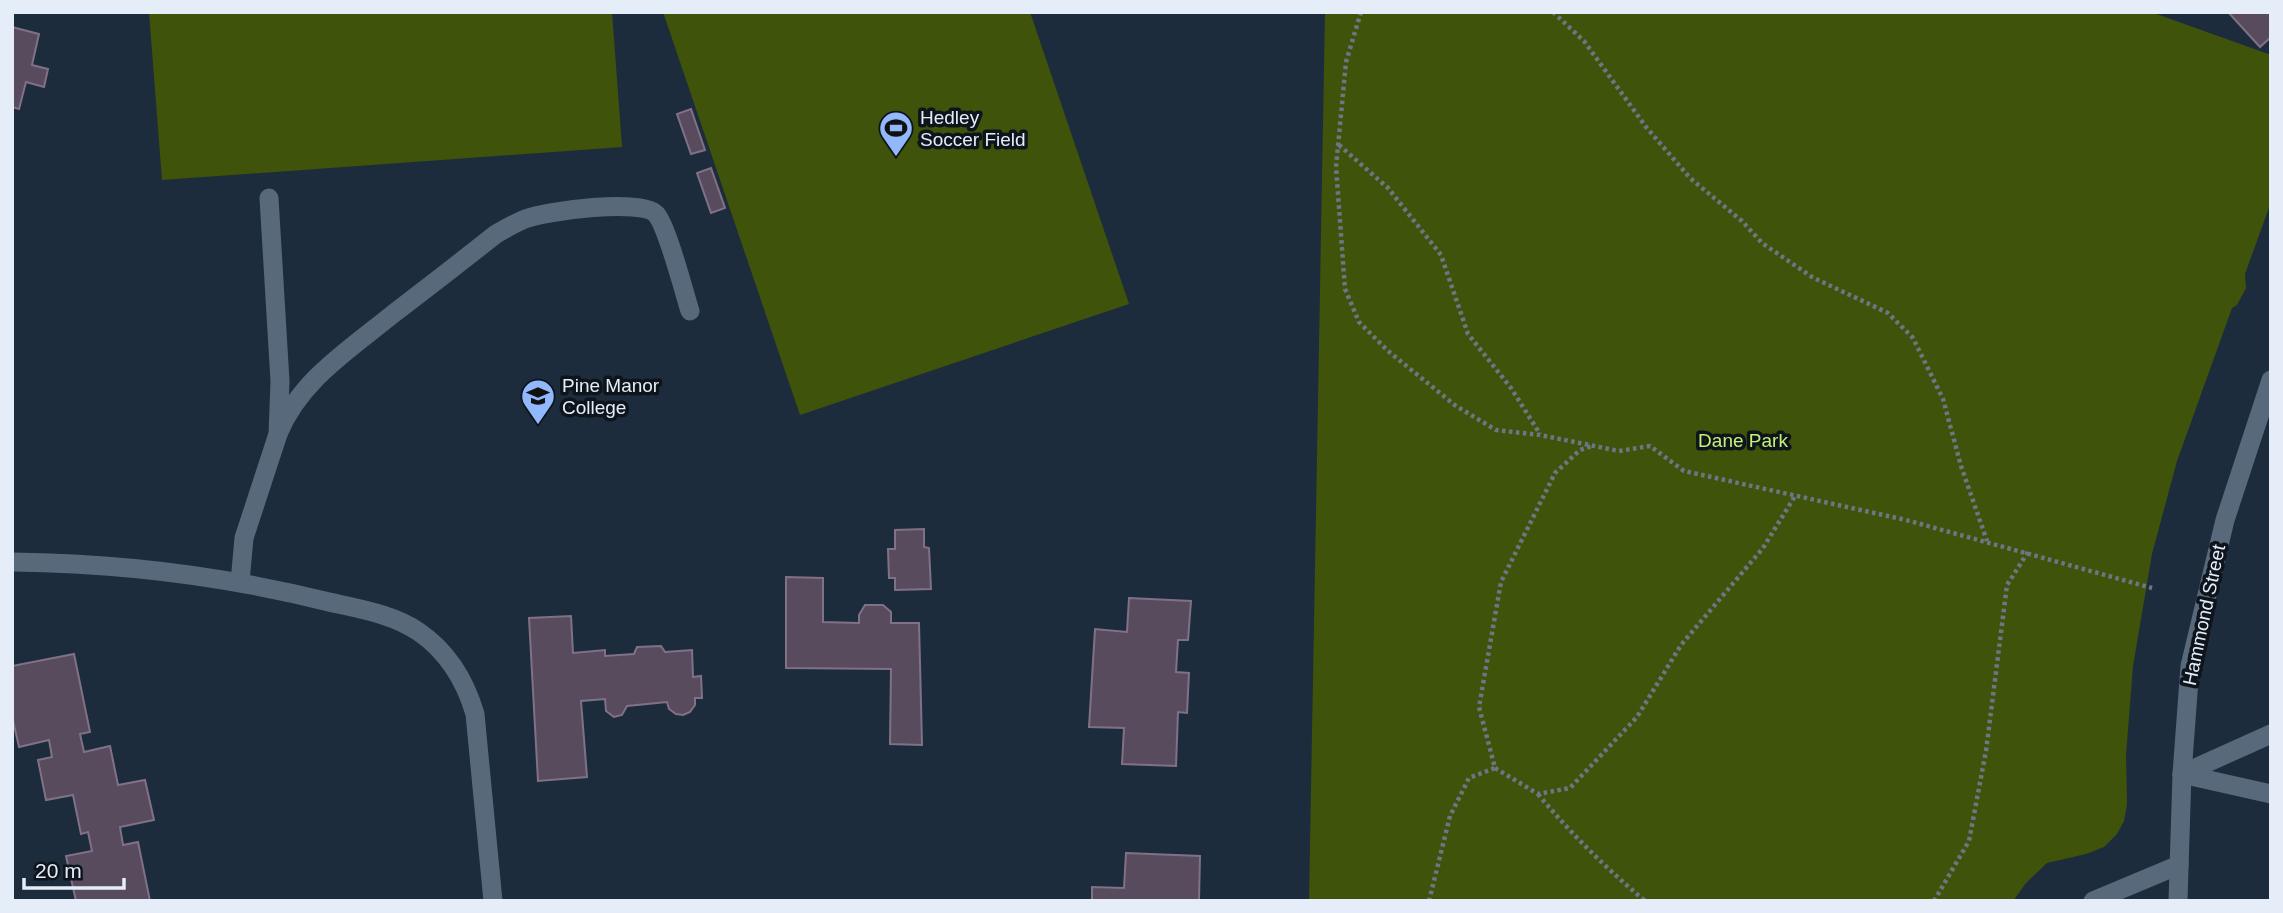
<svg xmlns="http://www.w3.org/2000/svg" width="2283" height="913" font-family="Helvetica,sans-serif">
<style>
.green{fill:#3f540a}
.building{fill:#594b5e;stroke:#807186;stroke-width:2}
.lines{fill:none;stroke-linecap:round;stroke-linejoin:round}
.path{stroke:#6b7785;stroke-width:4.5;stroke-dasharray:3.5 3.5;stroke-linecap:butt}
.service{stroke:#58697c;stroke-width:19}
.tertiary{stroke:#58697c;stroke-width:19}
.secondary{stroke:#58697c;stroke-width:19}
.labels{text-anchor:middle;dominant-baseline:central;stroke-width:7;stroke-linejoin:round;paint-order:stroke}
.poi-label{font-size:19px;fill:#e4edf8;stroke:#0d141b;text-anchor:start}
.park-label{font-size:19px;fill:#c5ef75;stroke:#0d141b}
.street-label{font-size:19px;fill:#e4edf8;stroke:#0d141b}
</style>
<rect width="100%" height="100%" fill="#1d2c3c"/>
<g class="green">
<polygon points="149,12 612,12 622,147 162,180"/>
<polygon points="663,12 1030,12 1129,304 800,415"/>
<polygon points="1325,12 2151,12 2271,55 2271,202 2245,274 2246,288 2237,305 2232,308 2177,461 2152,554 2133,666 2126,755 2127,804 2124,821 2117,834 2104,847 2086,854 2047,863 2026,883 2013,901 1309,901"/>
</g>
<g class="building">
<polygon points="2228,12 2271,12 2271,37 2260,47"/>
<polygon points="12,27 39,34 32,65 48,69 44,87 26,82 19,109 12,107"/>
<polygon points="691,109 705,150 691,154 677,114"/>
<polygon points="711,168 725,208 711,213 697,173"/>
<polygon points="924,529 924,547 929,548 931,589 895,590 895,578 889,578 888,549 895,549 895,530"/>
<polygon points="786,577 823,578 823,622 859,623 859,615 865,605 883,605 891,612 891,623 919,623 922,745 890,744 891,669 786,668"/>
<polygon points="1129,598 1191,601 1188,640 1178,640 1176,672 1189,673 1187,713 1178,712 1176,766 1122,764 1124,728 1089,727 1095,629 1127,632"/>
<polygon points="571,616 573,653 605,650 605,656 634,654 637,647 661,646 665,652 692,650 693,677 701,676 702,698 695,698 695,705 690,712 683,715 676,714 669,709 667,702 627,706 622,715 614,717 606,711 605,699 581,701 587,777 538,781 529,618"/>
<polygon points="74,654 90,732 80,734 84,752 110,746 118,785 145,780 154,820 120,827 123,845 138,842 150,901 76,901 66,856 92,851 88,832 81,834 73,795 46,800 38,760 52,757 49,740 19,747 12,716 12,666"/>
<polygon points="1126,853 1200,856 1199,900 1092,901 1092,887 1124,888"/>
</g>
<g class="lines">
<g class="path">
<polyline points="1361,12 1346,62 1336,167 1345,289 1359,322 1388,351 1456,406 1496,430 1540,435 1619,451 1650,446 1684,471 1906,520 2152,588"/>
<polyline points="1553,12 1584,41 1646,127 1690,178 1742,221 1762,243 1812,277 1888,313 1913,338 1943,399 1961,466 1987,541"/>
<polyline points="1339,145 1388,188 1441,255 1468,334 1511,388 1540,434"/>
<polyline points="1495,768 1538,794 1570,788 1637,717 1681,645 1763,548 1795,496"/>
<path d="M1538,794C1571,834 1606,868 1645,901"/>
<polyline points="1429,901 1450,816 1469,778 1495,768 1479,707 1501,582 1555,473 1580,450 1592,446"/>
<polyline points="1934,901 1969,841 1986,751 2007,585 2028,552"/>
</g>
<g class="service">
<path d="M278,434C299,381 350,349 393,314C427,288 462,261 496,234C505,229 515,223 525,219C546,211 642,198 656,214C667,226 684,292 690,311"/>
<path d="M12,562C119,563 225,576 329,602C359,609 393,614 419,632C448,652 465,680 475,714L493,901"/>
<polyline points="240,582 244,538 278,434 280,381 269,198"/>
<polyline points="2182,774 2271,794"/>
</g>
<g class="tertiary">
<polyline points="2182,774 2271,734"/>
<polyline points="2093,901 2179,865"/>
</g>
<polyline class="secondary" points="2178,901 2182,774 2190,666 2225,520 2271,380"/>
</g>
<defs>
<g id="stadium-pin" transform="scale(1.75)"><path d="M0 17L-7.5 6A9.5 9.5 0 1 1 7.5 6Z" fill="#91b8fd" stroke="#0d141b"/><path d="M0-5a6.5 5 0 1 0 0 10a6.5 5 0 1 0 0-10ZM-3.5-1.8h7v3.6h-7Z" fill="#111"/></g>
<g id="university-pin" transform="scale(1.75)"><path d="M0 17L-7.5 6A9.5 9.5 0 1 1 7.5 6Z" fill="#91b8fd" stroke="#0d141b"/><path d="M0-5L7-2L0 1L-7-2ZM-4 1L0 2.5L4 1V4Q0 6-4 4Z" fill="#111"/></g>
</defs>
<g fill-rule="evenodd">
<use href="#stadium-pin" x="896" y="128"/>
<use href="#university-pin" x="538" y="396"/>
</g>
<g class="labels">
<g class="poi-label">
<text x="920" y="117">Hedley<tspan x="920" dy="22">Soccer Field</tspan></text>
<text x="562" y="385">Pine Manor<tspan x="562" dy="22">College</tspan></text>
</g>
<g class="park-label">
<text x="1743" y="440">Dane Park</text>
</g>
<g class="street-label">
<text transform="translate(2204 615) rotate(-78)">Hammond Street</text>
</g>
</g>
<rect width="2283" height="913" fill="none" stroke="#e4edf8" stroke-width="28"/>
<path d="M24 878v10h100v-10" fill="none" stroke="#e4edf8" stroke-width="3.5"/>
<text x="35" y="878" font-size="21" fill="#e4edf8" stroke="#0d141b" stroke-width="5" paint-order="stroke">20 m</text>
</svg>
